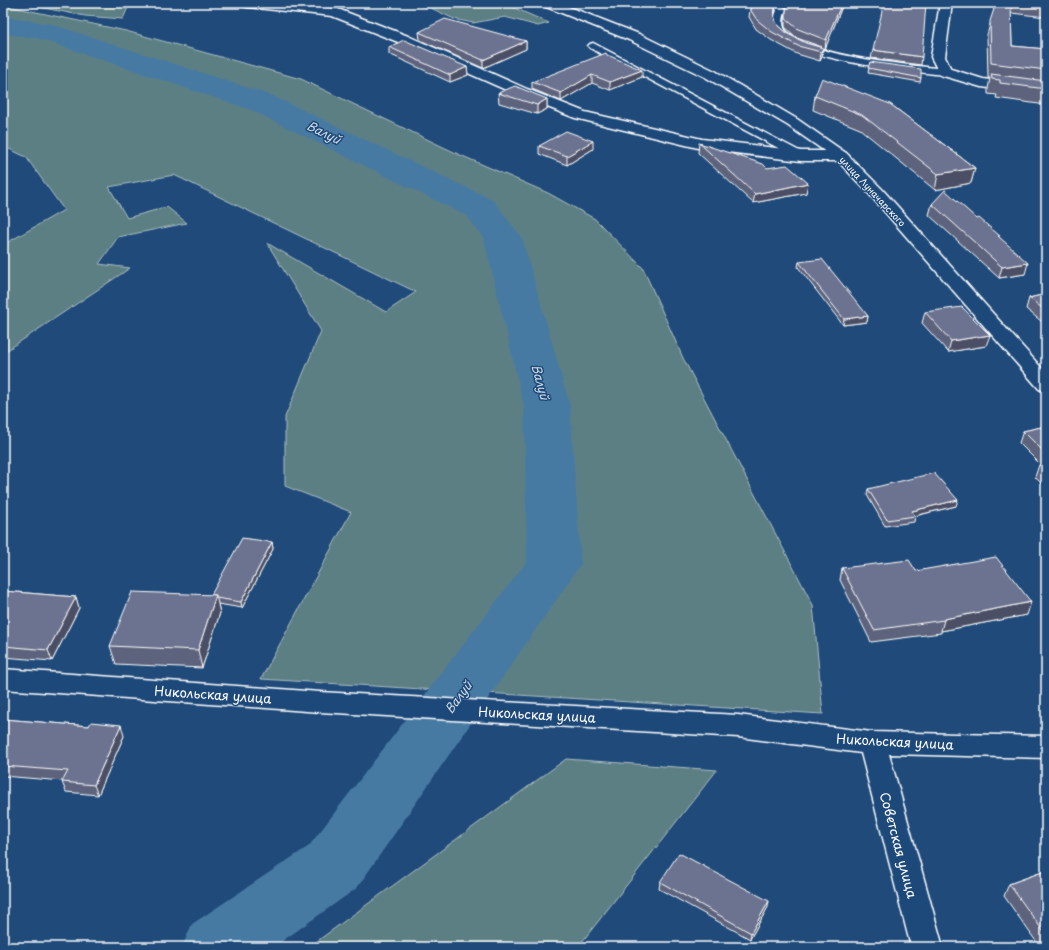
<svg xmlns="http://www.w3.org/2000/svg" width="1049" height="950" font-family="'Playpen Sans',sans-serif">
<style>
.green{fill:#5c7f84;stroke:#aebfc2}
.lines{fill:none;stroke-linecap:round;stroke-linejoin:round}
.river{fill:#467aa3;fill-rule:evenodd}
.lane-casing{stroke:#fff;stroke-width:3}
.street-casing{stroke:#fff;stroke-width:3}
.secondary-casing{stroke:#fff;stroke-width:3}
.lane{fill:#1f4a7a;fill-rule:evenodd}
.street{fill:#1f4a7a;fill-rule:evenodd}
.secondary{fill:#1f4a7a;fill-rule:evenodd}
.wall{fill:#5d637c;stroke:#fff}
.shaded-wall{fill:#4c5065;stroke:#fff}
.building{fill:#6c7390;stroke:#fff}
.labels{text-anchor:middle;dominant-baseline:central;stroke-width:3;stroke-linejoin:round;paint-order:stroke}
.far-street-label{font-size:9px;fill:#fff;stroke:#1f4a7a}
.water-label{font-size:12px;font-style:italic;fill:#d1dee8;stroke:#1f4a7a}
.near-street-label{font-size:13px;fill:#fff;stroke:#1f4a7a}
</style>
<rect width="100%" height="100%" fill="#1f4a7a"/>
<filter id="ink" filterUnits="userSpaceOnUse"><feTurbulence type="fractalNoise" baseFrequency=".025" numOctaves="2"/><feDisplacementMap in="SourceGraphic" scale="8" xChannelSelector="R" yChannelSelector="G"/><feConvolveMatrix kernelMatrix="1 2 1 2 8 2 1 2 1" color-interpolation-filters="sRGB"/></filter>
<g filter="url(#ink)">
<g class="green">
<polygon points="18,3 132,3 129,5 123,19 85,16"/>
<polygon points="406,3 503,3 549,23 538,26 505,17 473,23 454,19 431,8"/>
<polygon points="3,5 126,31 301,79 458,154 548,193 595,219 643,268 683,358 813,605 823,714 261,679 351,512 285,486 285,417 321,331 267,243 386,312 416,292 174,175 109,187 127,218 167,207 187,223 118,237 99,264 130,268 3,353 3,245 64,210 26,157 3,146"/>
<polygon points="566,759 717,770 578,947 309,947"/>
</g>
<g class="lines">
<polygon class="river" points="3,16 51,24 273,96 493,200 522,238 570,406 581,564 357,888 274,947 182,947 192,924 309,846 527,561 524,406 484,239 467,216 251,110 37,38 3,34"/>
<g class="lane-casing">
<g id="lane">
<path d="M768,3C775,3 781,3 786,9C784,15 781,24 785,30C805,57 911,65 945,69L950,72L945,75C910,71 794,61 776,31C772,24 775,16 777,10Z"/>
<polygon points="593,43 805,154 806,156 801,159 797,158 590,48 588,46 590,44"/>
</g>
</g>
<g class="street-casing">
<g id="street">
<polygon points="241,3 283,3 338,9 408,36 527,89 585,112 702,139 801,151 841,151 846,153 849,156 846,159 841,161 801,161 702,149 575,118 517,95 398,42 332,16 247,7 243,6"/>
<polygon points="940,3 952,3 945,57 951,69 983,79 1046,87 1046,95 981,87 940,75 931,57"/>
</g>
</g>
<g class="secondary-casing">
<g id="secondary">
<polygon points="542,3 559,3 639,34 715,71 797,119 846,153 882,189 1046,373 1046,391 1039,389 870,195 836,159 787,125 705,77 629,40 544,6"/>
<polygon points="3,669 320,692 738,715 872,732 1046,736 1046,758 889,754 943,947 911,947 861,753 738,737 320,712 3,689"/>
</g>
</g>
<use href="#lane" class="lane"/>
<use href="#street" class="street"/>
<use href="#secondary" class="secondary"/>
</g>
<g class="wall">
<polygon points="776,3 774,16 776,23 788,34 806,43 822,47 797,38 785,27 785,20 787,8 779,3 842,3 841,9 825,49 823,48 822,57 820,61 797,54 771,40 756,29 749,17 750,9"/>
<polygon points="996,3 1046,3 1046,17 1011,13 1012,46 1046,49 1046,105 996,98 997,95 988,94 988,89 990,78 988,78 987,35"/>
<polygon points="419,32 526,41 526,49 483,68 420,40"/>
<polygon points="389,47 467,67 468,75 450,82 389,54"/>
<polygon points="873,50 922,57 921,65 871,58"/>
<polygon points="608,56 642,77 610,90 592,83 561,101 532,89 532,82"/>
<polygon points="870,62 921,78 920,82 868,73"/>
<polygon points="498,93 547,99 547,109 537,114 499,103"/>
<polygon points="815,96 890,104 975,168 971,183 935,190 860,129 813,110"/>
<polygon points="699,143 808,183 806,193 753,203 698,153"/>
<polygon points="539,146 593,149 567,165 539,154"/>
<polygon points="932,204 977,219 1000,238 1025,274 999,278 929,215"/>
<polygon points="799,262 868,316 867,322 843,325 798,267"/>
<polygon points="1046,294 1046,325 1026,309 1029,298"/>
<polygon points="925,312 986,346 948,352 922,323"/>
<polygon points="1046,426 1046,488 1035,477 1039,465 1040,464 1019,443 1023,431"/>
<polygon points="868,489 956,506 915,516 914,522 885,526 867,495"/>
<polygon points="272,542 273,549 242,608 218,604 220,613 202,668 116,664 110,646 211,595"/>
<polygon points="842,568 916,571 1027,615 941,631 941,633 871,642 840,580"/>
<polygon points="3,591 76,597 79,608 52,661 3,657"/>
<polygon points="3,719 89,726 124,736 98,795 66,792 62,782 63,781 3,776"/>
<polygon points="1045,871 1046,945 1040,947 1004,896 1009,884"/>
<polygon points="660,882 768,907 750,939 659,889"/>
</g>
<g class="shaded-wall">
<polygon points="842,3 841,9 825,49 826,40"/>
<polygon points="526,41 526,49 483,68 483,60"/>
<polygon points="823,48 822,57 820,61 821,52"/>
<polygon points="467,67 468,75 450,82 450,75"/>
<polygon points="642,70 642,77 610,90 610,82"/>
<polygon points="592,75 592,83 561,101 561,93"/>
<polygon points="547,99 547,109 537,114 537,105"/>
<polygon points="593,141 593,149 567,165 567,156"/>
<polygon points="975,168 971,183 935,190 938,174"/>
<polygon points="808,183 806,193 753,203 755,194"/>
<polygon points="1028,263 1025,274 999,278 1002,267"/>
<polygon points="868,316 867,322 843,325 844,319"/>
<polygon points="990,335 986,346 948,352 951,341"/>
<polygon points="958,500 956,506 914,516 912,511"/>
<polygon points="272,542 273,549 242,608 241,602"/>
<polygon points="216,595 220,613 202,668 198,650"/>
<polygon points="76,597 79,608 52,661 48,650"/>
<polygon points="1031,602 1027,615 941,631 944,620 944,619"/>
<polygon points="121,725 124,736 98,795 94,785"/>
<polygon points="769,901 768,907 750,939 751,933"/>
<polygon points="1046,935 1046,945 1040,947"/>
</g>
<g class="building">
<polygon points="752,3 776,3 774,14 776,23 788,34 806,43 823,48 821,52 798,46 772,32 757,20 750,9"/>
<polygon points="788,3 842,3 826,40 798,29 786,19 786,11"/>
<polygon points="884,3 926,3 922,57 873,50"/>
<polygon points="996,3 1011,3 1012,46 1046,49 1046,70 991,63 990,21"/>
<polygon points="445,19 526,41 483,60 419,32"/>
<polygon points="404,40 467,67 450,75 389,47"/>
<polygon points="606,53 608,56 610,56 642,70 610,82 592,75 561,93 532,82"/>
<polygon points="870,62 921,69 921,78 868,68"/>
<polygon points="991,74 1046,81 1046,89 1000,83 1000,80 992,79"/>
<polygon points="822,78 890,104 975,168 938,174 862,115 815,96"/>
<polygon points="515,86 547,99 537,105 498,93"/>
<polygon points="566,131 593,141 567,156 539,146"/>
<polygon points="699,143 763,164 767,168 787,165 808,183 755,194"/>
<polygon points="945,190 977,219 979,218 1000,236 998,236 1028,263 1002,267 932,204"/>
<polygon points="822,259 868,316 844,319 799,262"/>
<polygon points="1046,294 1046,311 1029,298"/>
<polygon points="962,307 990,335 951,341 925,312"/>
<polygon points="1046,426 1046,454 1023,431"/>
<polygon points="1046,463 1046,472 1039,465"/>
<polygon points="934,473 958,500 912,511 915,516 887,520 868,489"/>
<polygon points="242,538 272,542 241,602 216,598 216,595 211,595"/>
<polygon points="996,557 1031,602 944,619 944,620 874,630 842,568 909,560 916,571"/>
<polygon points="3,591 76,597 48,650 3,646"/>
<polygon points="132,592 216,595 198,650 110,646"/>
<polygon points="3,719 89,726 91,722 121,725 94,785 62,782 68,771 3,766"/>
<polygon points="679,853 769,901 751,933 660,882"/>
<polygon points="1045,871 1046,872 1046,935 1009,884"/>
</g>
</g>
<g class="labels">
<g class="far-street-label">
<text transform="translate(873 191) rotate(47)">улица Луначарского</text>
</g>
<g class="water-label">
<text transform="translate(324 132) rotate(26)">Валуй</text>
<text transform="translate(541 382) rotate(75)">Валуй</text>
<text transform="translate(458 697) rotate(-54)">Валуй</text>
</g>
<g class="near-street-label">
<text transform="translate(213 694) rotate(4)">Никольская улица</text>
<text transform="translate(537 714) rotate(3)">Никольская улица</text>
<text transform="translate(895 741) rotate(3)">Никольская улица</text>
<text transform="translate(899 845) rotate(75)">Советская улица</text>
</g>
</g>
<rect width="1049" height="950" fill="none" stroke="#1f4a7a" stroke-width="16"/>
<rect x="8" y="8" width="1033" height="934" fill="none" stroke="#fff" stroke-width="1.5" filter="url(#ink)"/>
</svg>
